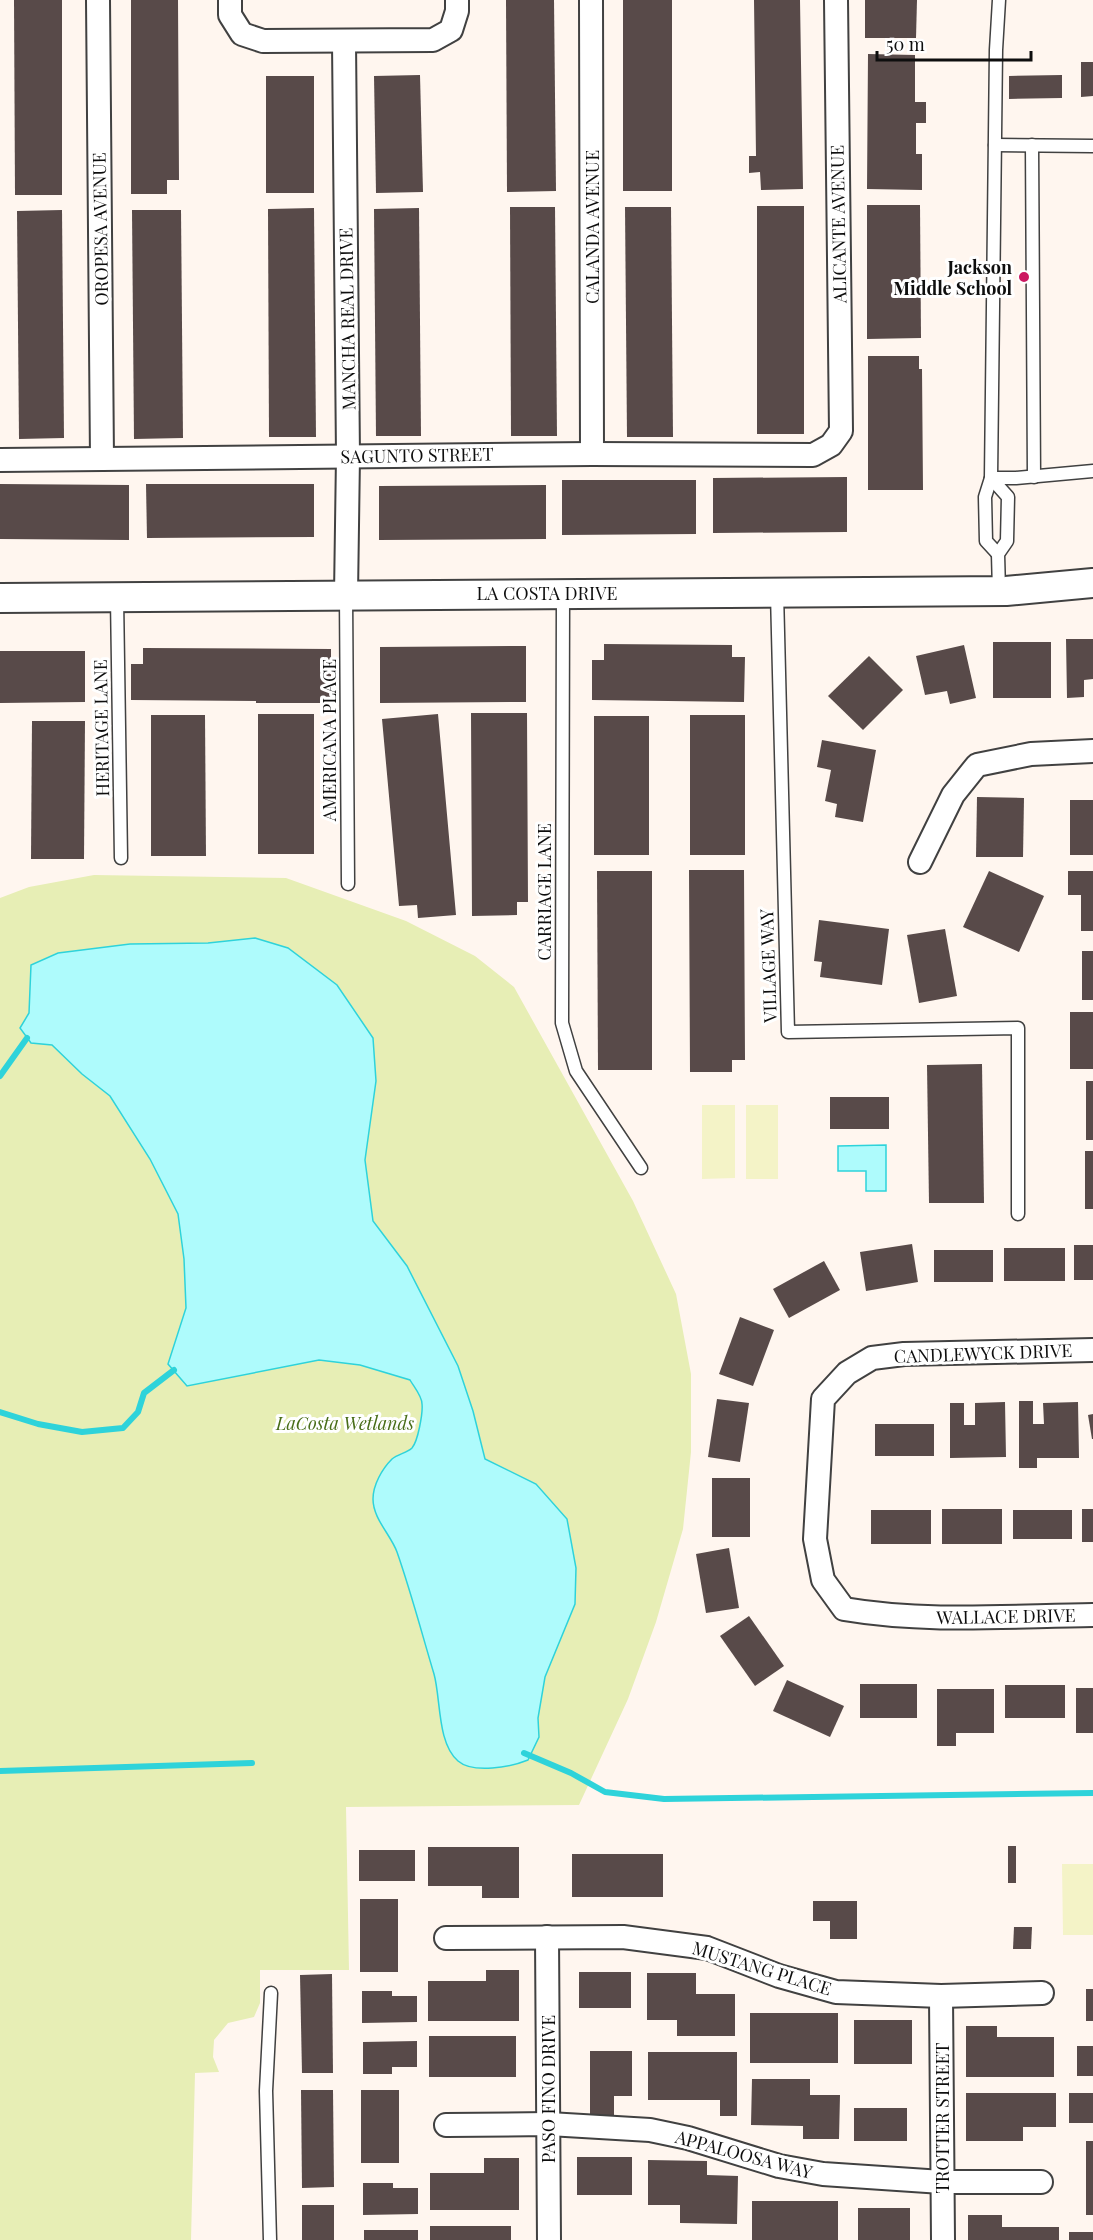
<svg xmlns="http://www.w3.org/2000/svg" width="1093" height="2240" font-family="'Playfair Display',serif">
<style>
.green{fill:#e7eeb5}
.pitch{fill:#f4f3c7}
.water{fill:#aefbfc;stroke:#2ed3da;stroke-width:1.5}
.lines{fill:none;stroke-linecap:round;stroke-linejoin:round}
.stream{stroke:#2ed3da;stroke-width:6}
.building{fill:#584a49}
.service-casing{stroke:#414141;stroke-width:15}
.minor-casing{stroke:#414141;stroke-width:26}
.tertiary-casing{stroke:#414141;stroke-width:32}
.service{stroke:#fff;stroke-width:12}
.minor{stroke:#fff;stroke-width:22}
.tertiary{stroke:#fff;stroke-width:28}
.poi-dot{fill:#cc1861;stroke:#fff;stroke-width:2}
.labels{text-anchor:middle;dominant-baseline:central;stroke-width:6;stroke-linejoin:round;paint-order:stroke}
.street-label{font-size:18px;fill:#0e0e0e;stroke:#fff}
.poi-label{font-size:18px;font-weight:bold;fill:#0e0e0e;stroke:#fff;text-anchor:end}
.park-label{font-size:18px;font-style:italic;fill:#486d18;stroke:#fff}
</style>
<rect width="100%" height="100%" fill="#fff6ef"/>
<polygon class="green" points="94,875 286,878 406,921 475,956 514,987 633,1201 676,1294 691,1374 691,1452 683,1529 656,1622 628,1699 579,1805 346,1807 349,1970 260,1970 260,2003 254,2017 228,2023 214,2040 213,2057 219,2072 195,2073 191,2240 0,2240 0,898 29,887"/>
<g class="pitch">
<polygon points="702,1105 735,1105 735,1178 702,1179"/>
<rect x="746" y="1105" width="32" height="74"/>
<polygon points="1062,1864 1093,1864 1093,1935 1063,1935"/>
</g>
<g class="water">
<path d="M255,938L288,948L337,985L373,1038L376,1081L365,1160L373,1221L407,1266L458,1366L473,1411L485,1459L536,1484L567,1519L576,1568L575,1604L545,1677L538,1718L539,1737L528,1760C511,1767 473,1774 458,1761C437,1743 441,1699 434,1674C422,1634 411,1592 397,1552C391,1535 373,1519 373,1499C373,1485 382,1469 392,1459C398,1454 407,1453 412,1448C418,1441 423,1413 422,1404C422,1396 414,1387 410,1380L360,1365L319,1360L187,1386L168,1364L186,1308L184,1259L178,1214L150,1159L110,1096L82,1074L52,1045L31,1043L20,1028L29,1013L31,965L58,953L130,944L208,943Z"/>
<polygon points="886,1145 886,1191 866,1191 866,1171 838,1171 838,1146"/>
</g>
<g class="lines">
<g class="stream">
<polyline points="0,1076 27,1038"/>
<polyline points="0,1412 38,1424 82,1432 123,1428 138,1412 144,1393 174,1370"/>
<polyline points="524,1753 571,1773 605,1792 664,1799 1093,1793"/>
<polyline points="0,1771 252,1763"/>
</g>
</g>
<g class="building">
<polygon points="14,0 62,0 62,195 15,195"/>
<polygon points="131,0 178,0 179,180 167,180 167,194 131,194"/>
<polygon points="506,0 554,0 556,191 507,192"/>
<rect x="623" y="0" width="49" height="191"/>
<polygon points="754,0 800,0 803,189 761,190 760,172 749,173 749,156 756,156"/>
<polygon points="865,0 917,0 916,38 865,38"/>
<polygon points="868,54 915,55 915,102 926,102 926,123 916,123 916,154 922,154 922,190 867,189"/>
<polygon points="1081,62 1093,62 1093,96 1081,97"/>
<polygon points="420,75 423,192 376,193 374,76"/>
<polygon points="1062,75 1062,98 1009,99 1009,76"/>
<rect x="266" y="76" width="48" height="117"/>
<polygon points="867,205 920,205 921,338 867,339"/>
<rect x="757" y="206" width="47" height="228"/>
<polygon points="510,207 555,207 557,436 511,436"/>
<polygon points="625,207 671,207 673,437 627,437"/>
<polygon points="314,208 316,437 269,437 268,209"/>
<polygon points="419,208 421,436 376,436 374,209"/>
<polygon points="62,210 64,438 19,439 17,211"/>
<polygon points="132,210 181,210 183,438 134,439"/>
<polygon points="868,356 919,356 919,369 922,369 923,490 868,490"/>
<polygon points="847,477 847,532 713,533 713,478"/>
<polygon points="562,480 696,480 696,534 562,535"/>
<polygon points="0,484 129,485 129,540 0,539"/>
<polygon points="146,484 314,484 314,537 147,538"/>
<polygon points="546,485 546,539 379,540 379,486"/>
<polygon points="1066,639 1093,639 1093,679 1084,680 1084,697 1067,698"/>
<rect x="993" y="642" width="58" height="56"/>
<polygon points="604,644 732,645 732,657 745,657 744,702 592,700 592,660 604,660"/>
<polygon points="964,645 976,698 950,704 947,691 925,695 916,656"/>
<polygon points="526,646 526,702 380,703 380,647"/>
<polygon points="143,648 331,649 331,703 256,703 256,701 131,700 131,664 143,664"/>
<polygon points="0,651 85,651 85,702 0,703"/>
<polygon points="869,656 903,690 863,730 828,696"/>
<polygon points="471,713 527,713 528,902 517,902 517,915 472,916"/>
<rect x="258" y="714" width="56" height="140"/>
<polygon points="438,714 456,915 418,918 417,905 399,906 382,719"/>
<polygon points="151,715 205,715 206,856 151,856"/>
<rect x="690" y="715" width="55" height="140"/>
<rect x="594" y="716" width="55" height="139"/>
<polygon points="32,721 85,721 84,859 31,859"/>
<polygon points="822,740 876,750 863,822 835,817 837,804 825,801 831,770 817,767"/>
<polygon points="977,797 1024,798 1023,857 976,857"/>
<rect x="1070" y="800" width="23" height="55"/>
<polygon points="689,870 744,870 745,1060 732,1060 732,1072 690,1072"/>
<polygon points="597,871 652,871 652,1070 598,1070"/>
<polygon points="989,871 1044,896 1019,952 963,927"/>
<polygon points="1068,871 1093,871 1093,931 1081,931 1081,895 1068,895"/>
<polygon points="819,920 889,929 882,985 820,977 822,962 814,961"/>
<polygon points="945,929 957,996 919,1003 907,935"/>
<rect x="1082" y="951" width="11" height="49"/>
<rect x="1070" y="1012" width="23" height="57"/>
<polygon points="982,1064 984,1203 929,1203 927,1065"/>
<rect x="1086" y="1081" width="7" height="59"/>
<rect x="830" y="1097" width="59" height="32"/>
<rect x="1085" y="1151" width="8" height="58"/>
<polygon points="912,1244 918,1282 866,1291 860,1252"/>
<rect x="1074" y="1245" width="19" height="35"/>
<rect x="1004" y="1248" width="61" height="33"/>
<rect x="934" y="1250" width="59" height="32"/>
<polygon points="824,1261 840,1290 789,1318 773,1289"/>
<polygon points="740,1317 774,1330 753,1386 719,1374"/>
<polygon points="717,1399 749,1403 740,1462 708,1457"/>
<polygon points="1019,1401 1033,1401 1033,1424 1044,1424 1043,1403 1078,1402 1079,1458 1037,1458 1037,1468 1019,1468"/>
<polygon points="1005,1402 1006,1457 950,1458 950,1403 964,1403 964,1425 975,1425 975,1403"/>
<polygon points="1093,1414 1093,1439 1092,1439 1088,1415"/>
<rect x="875" y="1424" width="59" height="32"/>
<rect x="712" y="1478" width="38" height="59"/>
<rect x="942" y="1509" width="60" height="35"/>
<rect x="1082" y="1509" width="11" height="33"/>
<rect x="871" y="1510" width="60" height="34"/>
<rect x="1013" y="1510" width="59" height="29"/>
<polygon points="729,1548 739,1608 706,1613 696,1554"/>
<polygon points="749,1616 784,1666 755,1686 720,1636"/>
<polygon points="787,1680 844,1706 830,1737 773,1711"/>
<rect x="860" y="1684" width="57" height="34"/>
<rect x="1005" y="1685" width="60" height="33"/>
<rect x="1076" y="1688" width="17" height="45"/>
<polygon points="937,1689 994,1689 994,1733 956,1733 956,1746 937,1746"/>
<rect x="1008" y="1846" width="8" height="37"/>
<polygon points="428,1847 519,1847 519,1898 482,1898 482,1886 428,1886"/>
<rect x="359" y="1850" width="56" height="31"/>
<rect x="572" y="1854" width="91" height="43"/>
<rect x="360" y="1899" width="38" height="73"/>
<polygon points="813,1901 857,1901 857,1939 830,1939 830,1921 813,1921"/>
<polygon points="1014,1927 1032,1927 1031,1949 1013,1949"/>
<polygon points="486,1970 519,1970 519,2021 428,2021 428,1981 486,1981"/>
<rect x="579" y="1972" width="52" height="36"/>
<polygon points="647,1973 696,1973 696,1994 735,1994 735,2036 677,2036 677,2020 647,2020"/>
<polygon points="332,1974 333,2073 302,2073 300,1975"/>
<rect x="1086" y="1989" width="7" height="32"/>
<polygon points="362,1991 392,1991 392,1996 417,1996 417,2022 362,2023"/>
<rect x="750" y="2013" width="88" height="50"/>
<rect x="854" y="2020" width="58" height="44"/>
<polygon points="966,2026 997,2026 997,2037 1054,2037 1054,2077 966,2077"/>
<rect x="429" y="2036" width="87" height="41"/>
<polygon points="417,2041 417,2067 392,2067 392,2074 363,2074 363,2042"/>
<rect x="1077" y="2046" width="16" height="30"/>
<polygon points="590,2051 632,2051 632,2096 614,2096 614,2122 590,2122"/>
<polygon points="648,2052 737,2052 737,2116 720,2116 720,2100 648,2100"/>
<polygon points="752,2079 810,2079 810,2095 840,2095 839,2139 803,2139 803,2126 751,2125"/>
<polygon points="301,2090 333,2090 334,2187 302,2188"/>
<rect x="361" y="2090" width="38" height="73"/>
<polygon points="966,2093 1056,2093 1056,2127 1023,2127 1023,2141 966,2141"/>
<rect x="1069" y="2093" width="24" height="30"/>
<rect x="854" y="2108" width="53" height="33"/>
<rect x="1086" y="2141" width="7" height="74"/>
<rect x="577" y="2157" width="55" height="38"/>
<polygon points="484,2158 519,2158 519,2210 430,2210 430,2173 484,2173"/>
<polygon points="648,2160 707,2161 707,2175 738,2176 737,2224 680,2223 680,2205 648,2205"/>
<polygon points="363,2183 393,2183 393,2188 418,2188 418,2214 363,2215"/>
<rect x="752" y="2201" width="86" height="39"/>
<rect x="302" y="2205" width="32" height="35"/>
<rect x="858" y="2208" width="52" height="32"/>
<polygon points="968,2215 1002,2215 1002,2227 1059,2227 1059,2240 968,2240"/>
<rect x="430" y="2226" width="81" height="14"/>
<rect x="364" y="2230" width="54" height="10"/>
<rect x="1069" y="2232" width="24" height="8"/>
</g>
<g class="lines">
<g class="service-casing">
<g id="service">
<polyline points="995,145 1093,146"/>
<polyline points="1032,145 1034,477"/>
<polyline points="991,478 1008,497 1007,541 998,554 999,591"/>
<polyline points="991,478 1016,478 1093,471"/>
<polyline points="998,554 986,541 985,497 991,478 996,50 999,0"/>
<polyline points="777,593 788,1032 1018,1028 1018,1214"/>
<polyline points="563,594 562,1023 576,1071 641,1168"/>
<polyline points="346,595 348,884"/>
<polyline points="117,598 121,858"/>
<polyline points="270,2240 266,2091 271,1993"/>
</g>
</g>
<g class="minor-casing">
<g id="minor">
<polyline points="98,0 102,459"/>
<polyline points="230,0 230,15 242,34 263,41 433,40 451,30 457,11 457,0"/>
<polyline points="591,0 592,454"/>
<polyline points="344,42 348,456 346,595"/>
<polyline points="0,460 592,454 813,455 831,445 841,431 836,0"/>
<polyline points="920,862 953,795 977,765 1031,754 1093,751"/>
<path d="M1093,1350L904,1354L872,1358L847,1373L823,1399L815,1539L823,1580L844,1609C926,1623 1010,1616 1093,1615"/>
<polyline points="547,1937 549,2240"/>
<polyline points="446,1938 623,1937 707,1948 779,1976 836,1992 941,1996 1042,1993"/>
<polyline points="941,1996 943,2240"/>
<polyline points="446,2125 549,2124 650,2130 688,2138 779,2166 823,2174 942,2182 1041,2182"/>
</g>
</g>
<g class="tertiary-casing">
<polyline id="tertiary" points="0,598 1006,591 1093,583"/>
</g>
<use href="#service" class="service"/>
<use href="#minor" class="minor"/>
<use href="#tertiary" class="tertiary"/>
</g>
<circle class="poi-dot" cx="1024" cy="277" r="6"/>
<g class="labels">
<g class="street-label">
<text transform="translate(838 224) rotate(-91)">ALICANTE AVENUE</text>
<text transform="translate(592 227) rotate(-90)">CALANDA AVENUE</text>
<text transform="translate(100 229) rotate(-91)">OROPESA AVENUE</text>
<text transform="translate(347 319) rotate(-91)">MANCHA REAL DRIVE</text>
<text transform="translate(417 455) rotate(-1)">SAGUNTO STREET</text>
<text x="547" y="593">LA COSTA DRIVE</text>
<text transform="translate(101 728) rotate(-91)">HERITAGE LANE</text>
<text transform="translate(329 740) rotate(-90)">AMERICANA PLACE</text>
<text transform="translate(544 892) rotate(-90)">CARRIAGE LANE</text>
<text transform="translate(768 966) rotate(-92)">VILLAGE WAY</text>
<text transform="translate(983 1353) rotate(-2)">CANDLEWYCK DRIVE</text>
<text transform="translate(1006 1616) rotate(-1)">WALLACE DRIVE</text>
<text transform="translate(762 1968) rotate(17)">MUSTANG PLACE</text>
<text transform="translate(548 2089) rotate(-90)">PASO FINO DRIVE</text>
<text transform="translate(942 2118) rotate(-90)">TROTTER STREET</text>
<text transform="translate(744 2154) rotate(15)">APPALOOSA WAY</text>
</g>
<g class="poi-label">
<text x="1012" y="267">Jackson<tspan x="1012" dy="21">Middle School</tspan></text>
</g>
<g class="park-label">
<text x="345" y="1423">LaCosta Wetlands</text>
</g>
</g>
<path d="M877 51v9h154v-9" fill="none" stroke="#0e0e0e" stroke-width="3"/>
<text x="886" y="51" font-size="18" fill="#0e0e0e" stroke="#ffffff" stroke-width="4.5" paint-order="stroke">50 m</text>
</svg>
